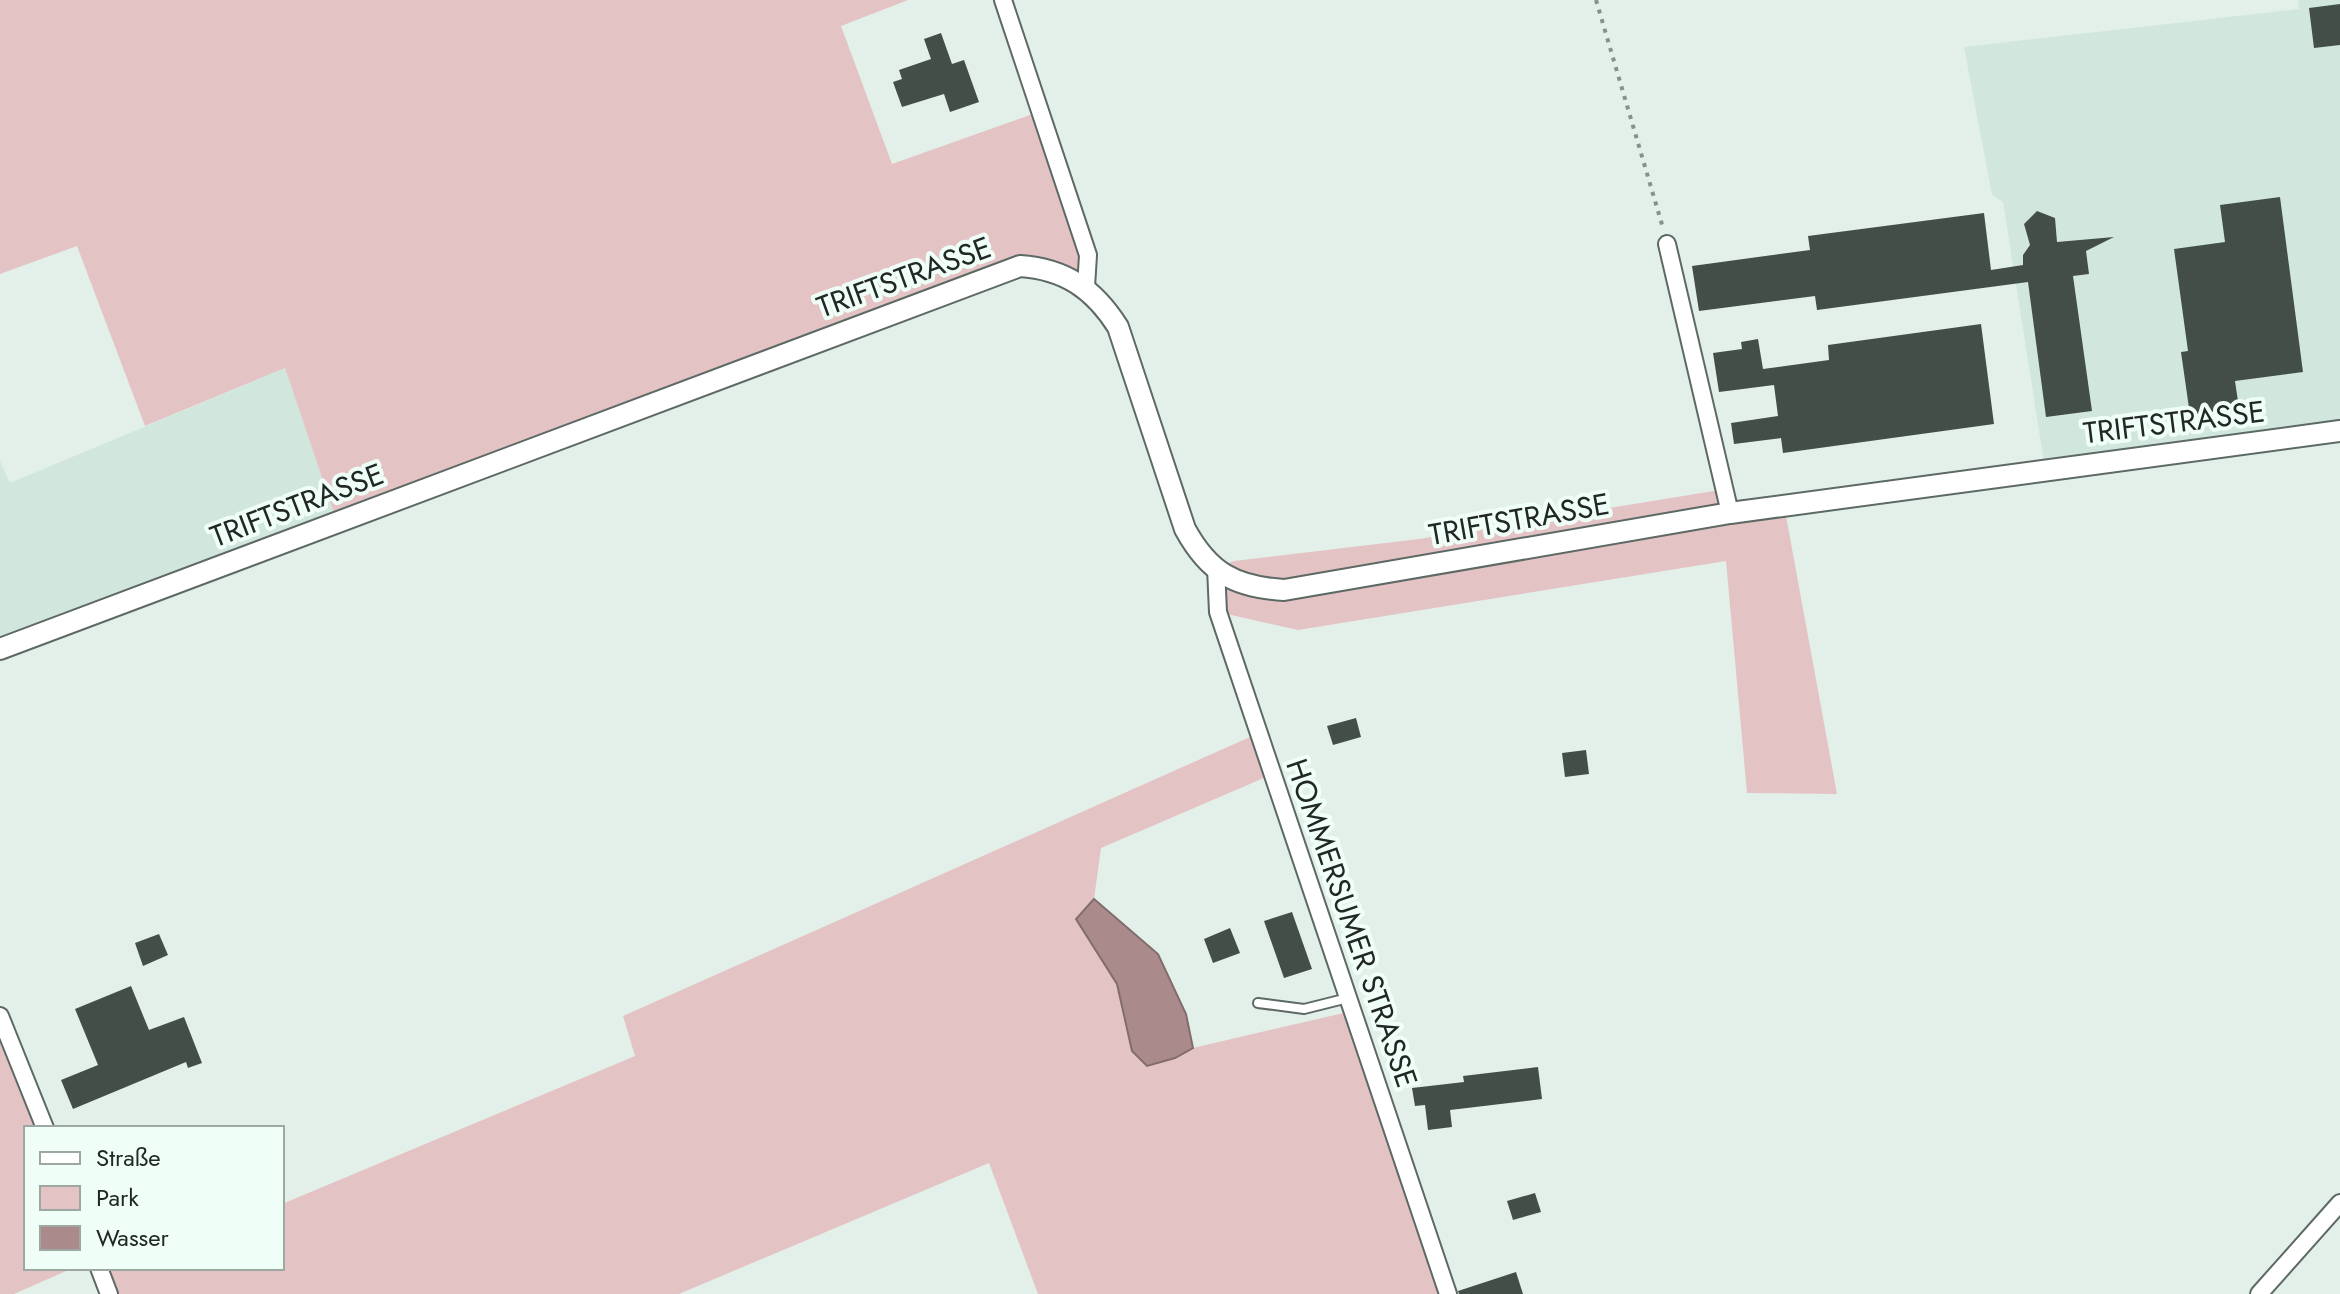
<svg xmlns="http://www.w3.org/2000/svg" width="2340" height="1294" font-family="Jost,sans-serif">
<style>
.built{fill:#d1e7de}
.green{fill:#e4c3c5}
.water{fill:#ab8a8c;stroke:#826c6d;stroke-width:2}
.building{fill:#434e49}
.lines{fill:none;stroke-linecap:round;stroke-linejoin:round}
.service-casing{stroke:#5d6964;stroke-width:12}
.minor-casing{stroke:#5d6964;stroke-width:20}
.tertiary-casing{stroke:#5d6964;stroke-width:24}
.path{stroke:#87918c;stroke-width:4;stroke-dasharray:4 6;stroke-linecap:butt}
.service{stroke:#fff;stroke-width:8}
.minor{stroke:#fff;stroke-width:16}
.tertiary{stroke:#fff;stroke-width:20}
.labels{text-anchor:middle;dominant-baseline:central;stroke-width:8;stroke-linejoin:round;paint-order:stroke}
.street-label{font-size:30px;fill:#212724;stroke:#f0fef8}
</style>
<rect width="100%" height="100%" fill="#e3f0ea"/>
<g class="built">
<polygon points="2298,0 2340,0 2340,431 2045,469 2003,202 1992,195 1964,47 2299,9"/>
<polygon points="285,368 337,522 0,649 0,461 10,483"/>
</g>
<g class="green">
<polygon points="0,0 908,0 841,26 892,164 1041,111 1088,255 1086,287 1041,267 337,522 285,368 145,426 77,246 0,274"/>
<polygon points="1726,489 1730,513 1784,505 1837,794 1747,793 1726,561 1298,630 1218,612 1216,568 1234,561 1419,539"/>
<polygon points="1259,733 1273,774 1101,848 1094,899 1076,919 1117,984 1124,1020 1174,1058 1193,1048 1352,1011 1448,1294 1038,1294 989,1163 679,1294 117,1294 107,1270 114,1268 282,1268 282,1204 635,1056 623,1016"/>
<polygon points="0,1022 37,1128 26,1128 26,1268 73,1268 14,1294 0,1294"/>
</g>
<polygon class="water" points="1094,899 1158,954 1186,1014 1193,1048 1175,1058 1147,1066 1132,1051 1117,984 1076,919"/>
<g class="building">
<polygon points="2340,4 2340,45 2314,48 2309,8"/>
<polygon points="941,33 952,64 964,60 979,102 950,112 944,94 902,107 893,82 902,79 899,70 931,59 924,39"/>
<polygon points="2280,197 2303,372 2235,381 2239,408 2190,415 2181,352 2188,351 2174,249 2225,242 2220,205"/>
<polygon points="2037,211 2055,218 2057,242 2114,237 2086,251 2089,274 2073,276 2092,411 2046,417 2028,282 1817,310 1815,296 1699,311 1692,266 1810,250 1808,236 1984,213 1991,270 2023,265 2023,255 2030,245 2024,224"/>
<polygon points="1981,324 1994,424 1783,453 1781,438 1734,444 1731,423 1778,416 1774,385 1719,392 1713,353 1742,349 1741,342 1758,339 1763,369 1829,360 1828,345"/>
<polygon points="1356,718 1361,737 1333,745 1327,726"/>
<polygon points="1586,750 1589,774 1565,777 1562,753"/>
<polygon points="1292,912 1312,969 1284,978 1264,921"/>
<polygon points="1230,928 1240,953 1213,963 1204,939"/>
<polygon points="159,934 168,955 143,966 135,943"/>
<polygon points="131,986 149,1030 184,1017 202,1063 188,1068 186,1062 73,1109 61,1080 98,1065 75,1009"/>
<polygon points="1538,1067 1542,1099 1450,1110 1452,1127 1428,1130 1425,1105 1415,1106 1412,1088 1464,1082 1463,1076"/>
<polygon points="1535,1193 1541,1212 1513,1220 1507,1201"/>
<polygon points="1516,1272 1523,1294 1459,1294 1458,1291"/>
</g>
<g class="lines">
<g class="service-casing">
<polyline id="service" points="1258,1003 1304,1009 1348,998"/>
</g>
<g class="minor-casing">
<g id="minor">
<polyline points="1003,0 1088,255 1086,287"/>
<polyline points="1667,244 1730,513"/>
<polyline points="1216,568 1218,612 1448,1294"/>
<polyline points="0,1016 45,1128"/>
<polyline points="99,1268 109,1294"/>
<polyline points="2259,1294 2340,1203"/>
</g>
</g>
<g class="tertiary-casing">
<path id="tertiary" d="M0,649L1020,266C1065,269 1094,289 1118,327L1185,529C1209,573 1235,587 1284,590L1730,513L2340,431"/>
</g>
<polyline class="path" points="1596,0 1663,228"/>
<use href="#service" class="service"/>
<use href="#minor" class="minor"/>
<use href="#tertiary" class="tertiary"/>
</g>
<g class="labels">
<g class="street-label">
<text transform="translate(904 277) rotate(-20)">TRIFTSTRASSE</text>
<text transform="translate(2174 422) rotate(-7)">TRIFTSTRASSE</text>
<text transform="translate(297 505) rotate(-21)">TRIFTSTRASSE</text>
<text transform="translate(1519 519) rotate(-10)">TRIFTSTRASSE</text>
<text transform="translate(1352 923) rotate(71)">HOMMERSUMER STRASSE</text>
</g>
</g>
<rect x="24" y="1126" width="260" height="144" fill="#f0fef8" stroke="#9da8a3" stroke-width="2"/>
<rect x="40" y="1152" width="40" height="12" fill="#ffffff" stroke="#9da8a3" stroke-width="2"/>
<text x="96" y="1166" font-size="24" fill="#212724">Straße</text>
<rect x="40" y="1186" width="40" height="24" fill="#e4c3c5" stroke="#9da8a3" stroke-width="2"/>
<text x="96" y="1206" font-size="24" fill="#212724">Park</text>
<rect x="40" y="1226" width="40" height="24" fill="#ab8a8c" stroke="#9da8a3" stroke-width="2"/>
<text x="96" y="1246" font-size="24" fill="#212724">Wasser</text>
</svg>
